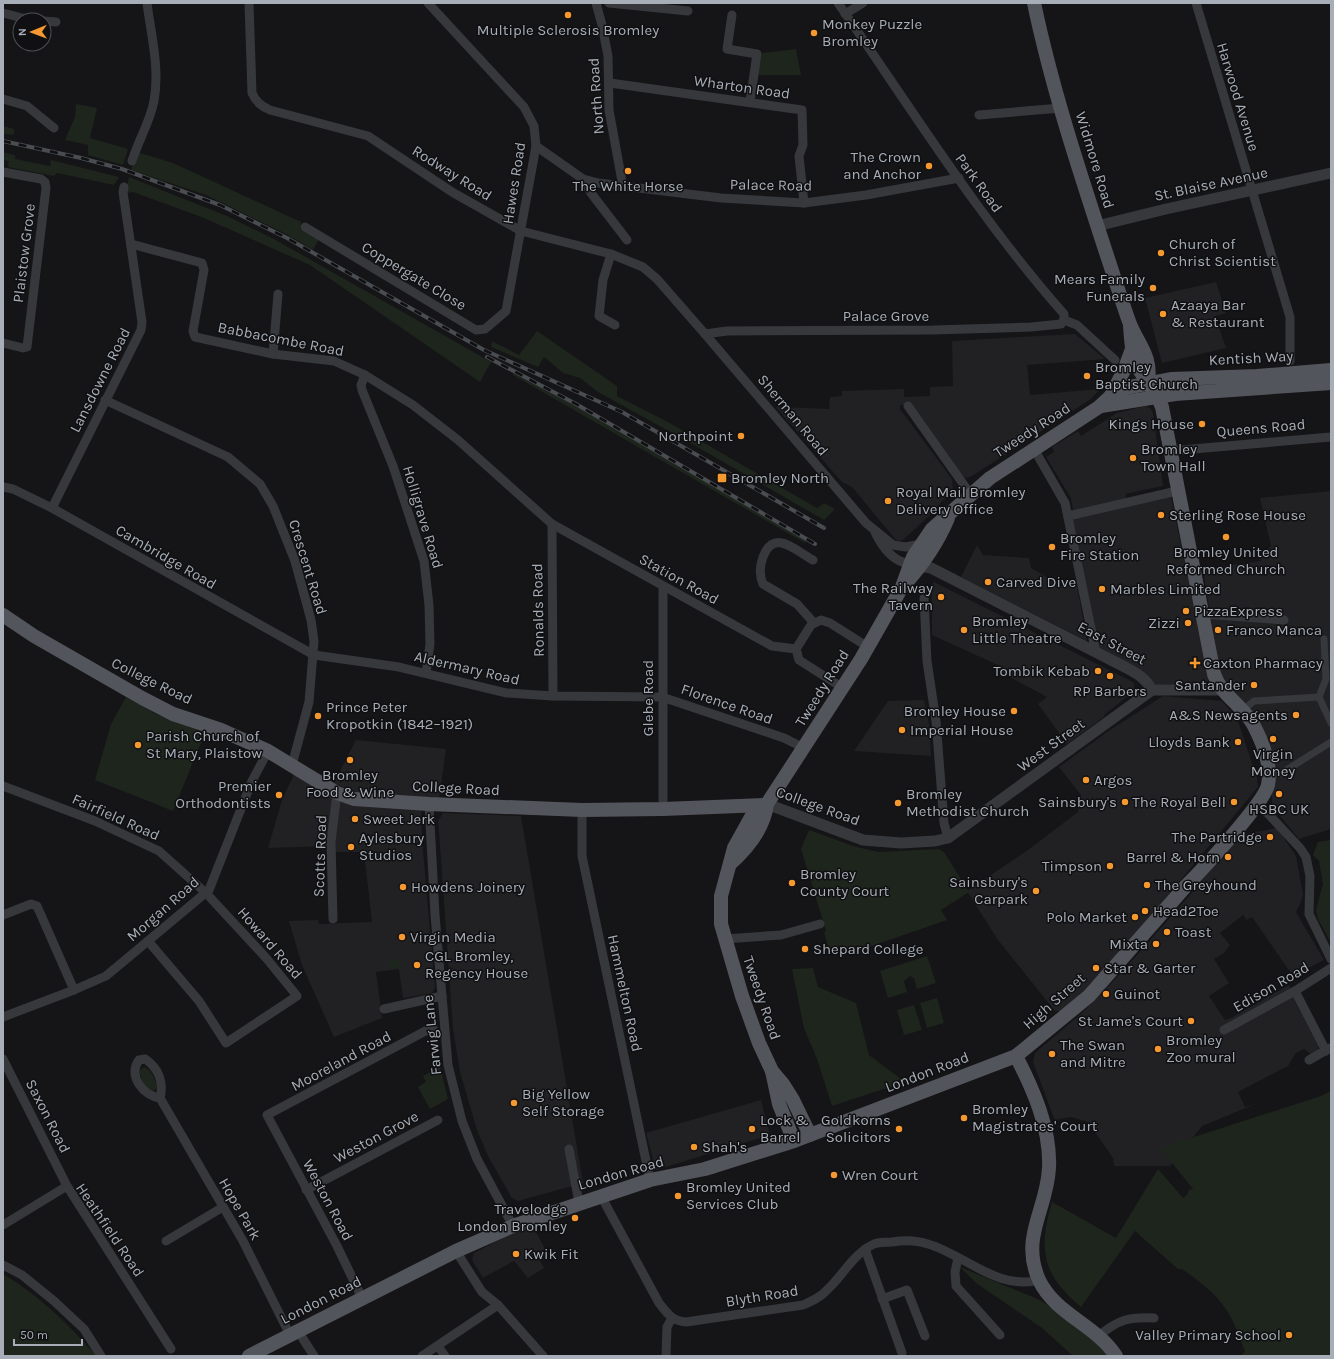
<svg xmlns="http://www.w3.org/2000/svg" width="1334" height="1359" font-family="Karla,sans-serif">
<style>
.built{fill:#212124}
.green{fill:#1d251d}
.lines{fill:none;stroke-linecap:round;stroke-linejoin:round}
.pedestrian{stroke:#36383c;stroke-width:7}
.minor{stroke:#36383c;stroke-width:9}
.tertiary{stroke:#36383c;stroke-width:11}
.primary{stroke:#52555b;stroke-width:14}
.rail-casing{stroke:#494c51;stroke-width:4}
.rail{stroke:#101012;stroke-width:2.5;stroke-dasharray:8;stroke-linecap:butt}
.poi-dot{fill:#f5982f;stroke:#101012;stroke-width:1.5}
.labels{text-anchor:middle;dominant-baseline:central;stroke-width:3;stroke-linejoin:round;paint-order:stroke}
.poi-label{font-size:15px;fill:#a7aeb7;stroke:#101012;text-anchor:start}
.street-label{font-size:15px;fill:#a7aeb7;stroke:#101012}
</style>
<rect width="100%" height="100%" fill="#151517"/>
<g class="built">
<polygon points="1216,282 1226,313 1215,316 1226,348 1162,363 1145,298"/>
<polygon points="1075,334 1105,359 1027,365 1030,395 1100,389 1091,399 972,476 967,478 962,476 911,405 900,405 900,409 952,479 953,489 929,516 904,539 900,541 896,540 852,487 842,482 776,407 829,409 830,397 842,396 842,391 904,389 904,397 930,396 930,387 953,386 952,341"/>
<polygon points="1146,406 1151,409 1153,413 1163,486 1129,493 1126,494 1125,499 1073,511 1071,498 1046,457 1054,452 1052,447 1078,431 1081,436 1117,413"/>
<polygon points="1331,491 1331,829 1299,839 1272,806 1271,762 1255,714 1220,679 1203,569 1261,561 1260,557 1271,546 1260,498"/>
<polygon points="1171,497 1209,679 1207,682 1191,684 1157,685 1099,651 1072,520 1073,518"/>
<polygon points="977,545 983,555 1029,558 1031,568 1062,586 1077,586 1087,641 961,577"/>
<polygon points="934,582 1129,680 1134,683 1134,691 1104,715 1105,716 1067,744 1038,704 1047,697 998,671 1000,666 932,635 932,585"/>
<polygon points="1163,696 1222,701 1237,718 1257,778 1258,787 1098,980 1061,1011 1055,1011 998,940 967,891 1028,850 1078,812 1081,795 1059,767 1110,730"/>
<polygon points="924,700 929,724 931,756 854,751 888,701"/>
<polygon points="356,740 446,749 439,799 357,794 334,783"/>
<polygon points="297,768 337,793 421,803 422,839 435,988 432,993 403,998 399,969 376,972 382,1018 334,1037 302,965 289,921 318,920 319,924 372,922 364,852 332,852 331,846 268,848 282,800"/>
<polygon points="443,813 521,816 583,1183 518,1201 512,1198 489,1158 477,1130 460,1072 453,1029 439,831 438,821"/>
<polygon points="1277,828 1296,856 1303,894 1301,902 1296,912 1324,960 1293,976 1252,917 1247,920 1243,915 1220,933 1230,945 1224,953 1214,959 1229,983 1209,996 1225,1020 1231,1018 1289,985 1296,1004 1318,1045 1318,1050 1312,1055 1304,1049 1296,1053 1288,1066 1238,1092 1245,1107 1258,1103 1202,1126 1170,1166 1114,1166 1113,1158 1088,1122 1071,1117 1058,1119 1055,1121 1033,1062 1035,1053 1082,1013 1122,972 1190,895 1211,866 1227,848 1245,834"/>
<polygon points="761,1100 770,1135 656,1170 646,1133"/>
<polygon points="533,1226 545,1249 537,1255 544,1268 528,1278 514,1261 483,1278 472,1260 474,1253 505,1237"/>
</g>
<g class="green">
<polygon points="796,49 801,75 758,75 762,53"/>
<polygon points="76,104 97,108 90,138 128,149 123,165 88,155 88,145 65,140 75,117"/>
<polygon points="3,126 14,129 14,135 3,134"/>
<polygon points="3,152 15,155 15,159 50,166 51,160 119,177 114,185 57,173 54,176 8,167 9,161 3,160"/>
<polygon points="137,152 173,163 301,222 300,229 319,239 313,250 286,234 206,195 131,170"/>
<polygon points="129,177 227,216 274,239 491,362 480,382 310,265 204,218 133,192 126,193"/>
<polygon points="537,331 617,386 617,396 668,422 817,508 824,503 835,509 824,520 694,445 598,392 580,378 563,373 544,357 538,367 491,347 492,341 519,355"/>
<polygon points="514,372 560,395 807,540 805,543 513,375"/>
<polygon points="126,697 156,714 205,733 173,811 95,780 111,724"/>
<polygon points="809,830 853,846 878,852 939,849 944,852 969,892 941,910 947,920 860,950 858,946 837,953 836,952 830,954 824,932 826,931 801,849"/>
<polygon points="1331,840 1331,943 1318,919 1316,910 1323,884 1319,861 1313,855 1318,842"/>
<polygon points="927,956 936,983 917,989 914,978 910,976 904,981 907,992 888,998 880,971"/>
<polygon points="400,959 401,967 390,968 389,960"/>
<polygon points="813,968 818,987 856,1003 869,1055 905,1082 832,1106 817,1059 804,1028 792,969"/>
<polygon points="937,998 944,1023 927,1028 920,1003"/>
<polygon points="914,1005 922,1030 904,1035 897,1010"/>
<path d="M144,1067C152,1070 155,1079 157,1087L154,1091C145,1089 141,1079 139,1071Z"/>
<polygon points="440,1067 448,1099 430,1109 418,1087 426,1082 423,1076"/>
<path d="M1331,1091V1356H1240L1245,1352C1230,1307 1220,1296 1182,1269H1178L1135,1231L1081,1307C1042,1274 1038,1250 1052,1202L1116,1238L1158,1169L1183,1198L1187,1195L1189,1190L1193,1189L1160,1148L1321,1096Z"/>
<polygon points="960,1267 1040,1300 1080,1327 1110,1356 1073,1356 1042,1328 976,1283"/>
<path d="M3,1274C36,1293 72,1327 96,1356H3Z"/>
</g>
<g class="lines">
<g class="pedestrian">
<polyline points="1319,697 1326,679 1324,639"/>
<polyline points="1243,710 1254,701 1319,697 1331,723"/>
<polyline points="1269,774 1280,774 1331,742"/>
</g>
<g class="minor">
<path d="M249,3L252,93C256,102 261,106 270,110L368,136L452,192L521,231L611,254L643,267L657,279L705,334L866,523L893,545L906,547L921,544"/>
<polyline points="596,3 602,25 608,56 609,110 623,187"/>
<polyline points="609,3 688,11"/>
<path d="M838,3C911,108 979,218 1064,314V320"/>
<polyline points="1196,3 1290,317 1290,361"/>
<polyline points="3,13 30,20"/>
<polyline points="845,14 863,3"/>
<polyline points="732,15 727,49 757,54 750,102"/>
<polyline points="44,21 56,22"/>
<polyline points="610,83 802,110 803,145 799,156 804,203"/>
<polyline points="3,99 27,106 54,128"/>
<polyline points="979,115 1061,108"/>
<polyline points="536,146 583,179 598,183 721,198 804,203 866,195 959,178"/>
<path d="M132,161C138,141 150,122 154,101C160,68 151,35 147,3"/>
<polyline points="3,172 41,179 45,182 46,188 27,347 23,348 3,343"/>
<polyline points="583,179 591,193 627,240"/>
<polyline points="305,227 476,330 485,329 506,311 536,146 534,126 524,107 428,3"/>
<polyline points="131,244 202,263 204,270 193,331 195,337 273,354 334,361 365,375 413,405 458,440 552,524 772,646 796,649"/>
<polyline points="611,254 603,280 599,316 615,325"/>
<polyline points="1064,320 1077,325 1115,360"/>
<polyline points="705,334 727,331 933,330 1031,327 1061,324 1064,320"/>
<polyline points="273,354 278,294"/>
<polyline points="365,375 361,385 362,390 393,466 424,561 429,605 430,644 426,673"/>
<polyline points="105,400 228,457 260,484 273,506 295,561 311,620 314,641 309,702 292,765"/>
<polyline points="908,406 971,495"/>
<polyline points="1034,449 1065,503 1096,653"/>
<polyline points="1170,451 1331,437"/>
<polyline points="3,487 13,489 52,508 314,655 399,667 507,693 553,696 662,697 784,738 804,748"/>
<polyline points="52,508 141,330 142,322 123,192 124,187"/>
<polyline points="1068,516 1177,491"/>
<polyline points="552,524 553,696"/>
<path d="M875,532C882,547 892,561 909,564"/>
<path d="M813,560C795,550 774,528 763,557C760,565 759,575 763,584L797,604L814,623"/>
<polyline points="663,586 663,809"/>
<polyline points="924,598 927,661 936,721 944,823 948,838"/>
<polyline points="1203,614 1284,620"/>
<polyline points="843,688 799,660 796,649 811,625 821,620 830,623 868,647"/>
<polyline points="3,786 95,821 159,851 206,893 267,959 297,996 226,1043 199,1001 148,941"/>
<polyline points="1258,803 1300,848 1306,857 1310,876 1309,914 1331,959"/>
<polyline points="429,804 435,915 448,1065 462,1121 477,1159 513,1226"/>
<polyline points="582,810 582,856 650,1180"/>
<polyline points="3,915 31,904 37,906 74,990"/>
<polyline points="333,919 331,842 337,793"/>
<polyline points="724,939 781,935 820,924"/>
<polyline points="1295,991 1326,1051"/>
<polyline points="384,1009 442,996"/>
<polyline points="3,1017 74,990 106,976 209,890 252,781 268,751"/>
<polyline points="1224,1030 1295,991 1331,968"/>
<polyline points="3,1059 67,1186"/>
<polyline points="1309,1060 1330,1048"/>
<path d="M160,1098C144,1096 127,1076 139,1060L145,1059C159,1068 164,1083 160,1098L243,1241L290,1335"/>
<polyline points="569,1149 579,1203"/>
<polyline points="306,1190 438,1120"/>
<path d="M601,1196L659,1303C667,1313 672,1321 686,1322L803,1305C812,1301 821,1297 828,1289C843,1275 854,1253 874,1244C879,1242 886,1242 892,1242C904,1240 916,1240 928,1244C965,1255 998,1291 1039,1280"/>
<polyline points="3,1225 67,1186 171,1349"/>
<polyline points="166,1241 223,1207"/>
<polyline points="865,1249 902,1353"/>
<polyline points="456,1251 482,1292 498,1305 543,1356"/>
<polyline points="958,1258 955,1272 956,1286 1000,1335"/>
<polyline points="3,1265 22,1275 54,1301 84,1329 101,1356"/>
<polyline points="362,1298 337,1246 267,1115 433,1027"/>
<polyline points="882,1299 907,1290 925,1336"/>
<polyline points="298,1331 314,1356"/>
<path d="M1099,1336C1118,1319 1130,1317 1154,1318"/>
<polyline points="438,1346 445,1356"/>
<polyline points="422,1356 498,1305"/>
<polyline points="666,1356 667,1327 672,1318"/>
</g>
<g class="tertiary">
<polyline points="1097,226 1166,209 1331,173"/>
<path d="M914,565L931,568L1123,666C1136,673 1145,677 1152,690"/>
<polyline points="767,804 863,840 901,843 935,841 948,838 1152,690 1221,690"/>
</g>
<g class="primary">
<path d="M1034,3C1054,98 1086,191 1116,283C1121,297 1125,311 1130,324C1139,346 1152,356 1148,383"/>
<polyline points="1111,396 1125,368 1132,349"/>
<polyline points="1101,406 1175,394 1331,383"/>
<path d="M905,584C923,564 938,542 948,518"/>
<polyline points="3,615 34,636 142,698 173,714 221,730 268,751 337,793 354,799 429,804 582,810 663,809 765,805"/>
<path d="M730,864C748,848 764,829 767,804"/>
<path d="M1016,1056C1033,1089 1051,1129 1049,1168C1047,1210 1020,1237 1039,1280C1055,1314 1096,1325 1116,1356"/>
<polyline points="772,1071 779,1104 794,1141"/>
<polyline points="810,1135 793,1100 783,1084 772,1071 759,1043 742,996 721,924 721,896 734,848 754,812 767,804 861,659 902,587 913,557 932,529 990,478 1099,407 1111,396 1125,388 1172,379 1257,376 1331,370"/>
<path d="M249,1356L456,1251L513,1226L650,1180L705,1169L794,1141L1016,1056L1089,996L1185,887C1201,871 1264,803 1268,785C1272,766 1262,741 1253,724C1242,705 1221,695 1214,674L1162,407C1157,394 1149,386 1142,374C1132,360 1131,342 1130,325"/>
</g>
<g class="rail-casing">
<g id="rail">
<polyline points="3,141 81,158 122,169 220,205 287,238 484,350 622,412 824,528"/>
<polyline points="487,357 576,404 815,544"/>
</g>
</g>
<use href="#rail" class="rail"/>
</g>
<g class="poi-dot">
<circle cx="568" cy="15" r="4"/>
<circle cx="814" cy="33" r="4"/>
<circle cx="929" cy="166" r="4"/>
<circle cx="628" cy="171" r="4"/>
<circle cx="1161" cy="253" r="4"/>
<circle cx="1153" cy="288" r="4"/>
<circle cx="1163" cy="314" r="4"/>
<circle cx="1087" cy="376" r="4"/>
<circle cx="1202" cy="424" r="4"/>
<circle cx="741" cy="436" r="4"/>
<circle cx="1133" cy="458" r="4"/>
<rect x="717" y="473" width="10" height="10" rx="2"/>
<circle cx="888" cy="501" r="4"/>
<circle cx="1161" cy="515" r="4"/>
<circle cx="1226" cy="537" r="4"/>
<circle cx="1052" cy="547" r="4"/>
<circle cx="988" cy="582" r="4"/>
<circle cx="1102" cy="589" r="4"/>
<circle cx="941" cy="597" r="4"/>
<circle cx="1186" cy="611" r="4"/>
<circle cx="1188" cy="623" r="4"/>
<circle cx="964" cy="630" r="4"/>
<circle cx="1218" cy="630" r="4"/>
<path d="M1193 657h4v4h4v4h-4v4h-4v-4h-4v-4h4z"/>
<circle cx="1098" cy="671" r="4"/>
<circle cx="1110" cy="676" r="4"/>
<circle cx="1254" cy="685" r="4"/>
<circle cx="1014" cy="711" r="4"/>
<circle cx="1296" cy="715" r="4"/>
<circle cx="318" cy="716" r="4"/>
<circle cx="902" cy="730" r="4"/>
<circle cx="1273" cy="739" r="4"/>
<circle cx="1238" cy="742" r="4"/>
<circle cx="138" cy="745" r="4"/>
<circle cx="350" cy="760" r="4"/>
<circle cx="1086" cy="780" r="4"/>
<circle cx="1279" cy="794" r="4"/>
<circle cx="279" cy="795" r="4"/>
<circle cx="1125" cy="802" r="4"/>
<circle cx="1234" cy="802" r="4"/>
<circle cx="898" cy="803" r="4"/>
<circle cx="355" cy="819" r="4"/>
<circle cx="1270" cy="837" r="4"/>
<circle cx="351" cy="847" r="4"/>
<circle cx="1228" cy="857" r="4"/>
<circle cx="1110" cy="866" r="4"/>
<circle cx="792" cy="883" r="4"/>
<circle cx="1147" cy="885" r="4"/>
<circle cx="403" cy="887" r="4"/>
<circle cx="1036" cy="891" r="4"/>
<circle cx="1145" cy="911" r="4"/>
<circle cx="1135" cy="917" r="4"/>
<circle cx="1167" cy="932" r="4"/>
<circle cx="402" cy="937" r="4"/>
<circle cx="1156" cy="944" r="4"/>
<circle cx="805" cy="949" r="4"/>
<circle cx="417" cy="965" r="4"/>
<circle cx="1096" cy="968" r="4"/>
<circle cx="1106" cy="994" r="4"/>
<circle cx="1191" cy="1021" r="4"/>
<circle cx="1158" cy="1049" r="4"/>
<circle cx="1052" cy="1054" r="4"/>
<circle cx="514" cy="1103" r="4"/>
<circle cx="964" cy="1118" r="4"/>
<circle cx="752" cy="1129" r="4"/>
<circle cx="899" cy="1129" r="4"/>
<circle cx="694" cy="1147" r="4"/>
<circle cx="834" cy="1175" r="4"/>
<circle cx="678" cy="1196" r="4"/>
<circle cx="575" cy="1218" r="4"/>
<circle cx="516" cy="1254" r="4"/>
<circle cx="1289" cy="1335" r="4"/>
</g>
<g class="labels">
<g class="poi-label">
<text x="822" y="24">Monkey Puzzle<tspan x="822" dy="17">Bromley</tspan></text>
<text x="568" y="30" text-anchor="middle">Multiple Sclerosis Bromley</text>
<text x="921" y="157" text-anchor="end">The Crown<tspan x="921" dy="17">and Anchor</tspan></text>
<text x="628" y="186" text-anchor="middle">The White Horse</text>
<text x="1169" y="244">Church of<tspan x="1169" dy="17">Christ Scientist</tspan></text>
<text x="1145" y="279" text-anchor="end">Mears Family<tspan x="1145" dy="17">Funerals</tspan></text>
<text x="1171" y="305">Azaaya Bar<tspan x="1171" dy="17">&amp; Restaurant</tspan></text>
<text x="1095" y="367">Bromley<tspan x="1095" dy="17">Baptist Church</tspan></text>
<text x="1194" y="424" text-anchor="end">Kings House</text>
<text x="733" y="436" text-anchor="end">Northpoint</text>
<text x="1141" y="449">Bromley<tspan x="1141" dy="17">Town Hall</tspan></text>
<text x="731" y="478">Bromley North</text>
<text x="896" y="492">Royal Mail Bromley<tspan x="896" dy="17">Delivery Office</tspan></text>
<text x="1169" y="515">Sterling Rose House</text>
<text x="1060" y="538">Bromley<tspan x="1060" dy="17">Fire Station</tspan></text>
<text x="1226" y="552" text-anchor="middle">Bromley United<tspan x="1226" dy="17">Reformed Church</tspan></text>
<text x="996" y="582">Carved Dive</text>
<text x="933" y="588" text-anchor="end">The Railway<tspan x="933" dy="17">Tavern</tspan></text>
<text x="1110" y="589">Marbles Limited</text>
<text x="1194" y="611">PizzaExpress</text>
<text x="972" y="621">Bromley<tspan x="972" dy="17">Little Theatre</tspan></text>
<text x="1180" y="623" text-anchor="end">Zizzi</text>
<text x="1226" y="630">Franco Manca</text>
<text x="1203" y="663">Caxton Pharmacy</text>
<text x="1090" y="671" text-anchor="end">Tombik Kebab</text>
<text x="1246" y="685" text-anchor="end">Santander</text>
<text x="1110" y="691" text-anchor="middle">RP Barbers</text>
<text x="326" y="707">Prince Peter<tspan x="326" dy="17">Kropotkin (1842–1921)</tspan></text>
<text x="1006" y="711" text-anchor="end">Bromley House</text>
<text x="1288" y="715" text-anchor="end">A&amp;S Newsagents</text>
<text x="910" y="730">Imperial House</text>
<text x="146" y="736">Parish Church of<tspan x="146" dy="17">St Mary, Plaistow</tspan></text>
<text x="1230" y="742" text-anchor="end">Lloyds Bank</text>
<text x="1273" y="754" text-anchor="middle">Virgin<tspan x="1273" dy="17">Money</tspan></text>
<text x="350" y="775" text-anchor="middle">Bromley<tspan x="350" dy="17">Food &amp; Wine</tspan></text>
<text x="1094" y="780">Argos</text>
<text x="271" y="786" text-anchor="end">Premier<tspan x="271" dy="17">Orthodontists</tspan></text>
<text x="906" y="794">Bromley<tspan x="906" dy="17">Methodist Church</tspan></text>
<text x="1117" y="802" text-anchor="end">Sainsbury's</text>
<text x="1226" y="802" text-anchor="end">The Royal Bell</text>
<text x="1279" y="809" text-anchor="middle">HSBC UK</text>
<text x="363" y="819">Sweet Jerk</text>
<text x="1262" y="837" text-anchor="end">The Partridge</text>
<text x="359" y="838">Aylesbury<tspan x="359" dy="17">Studios</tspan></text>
<text x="1220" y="857" text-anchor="end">Barrel &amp; Horn</text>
<text x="1102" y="866" text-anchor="end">Timpson</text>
<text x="800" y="874">Bromley<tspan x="800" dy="17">County Court</tspan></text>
<text x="1028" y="882" text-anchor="end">Sainsbury's<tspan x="1028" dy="17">Carpark</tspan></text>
<text x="1155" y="885">The Greyhound</text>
<text x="411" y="887">Howdens Joinery</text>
<text x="1153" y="911">Head2Toe</text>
<text x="1127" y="917" text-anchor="end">Polo Market</text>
<text x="1175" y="932">Toast</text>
<text x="410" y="937">Virgin Media</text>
<text x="1148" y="944" text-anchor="end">Mixta</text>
<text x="813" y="949">Shepard College</text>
<text x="425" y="956">CGL Bromley,<tspan x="425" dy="17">Regency House</tspan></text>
<text x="1104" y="968">Star &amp; Garter</text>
<text x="1114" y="994">Guinot</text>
<text x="1183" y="1021" text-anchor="end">St Jame's Court</text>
<text x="1166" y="1040">Bromley<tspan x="1166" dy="17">Zoo mural</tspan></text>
<text x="1060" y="1045">The Swan<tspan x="1060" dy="17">and Mitre</tspan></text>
<text x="522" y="1094">Big Yellow<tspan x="522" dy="17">Self Storage</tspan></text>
<text x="972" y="1109">Bromley<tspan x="972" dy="17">Magistrates' Court</tspan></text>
<text x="760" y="1120">Lock &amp;<tspan x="760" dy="17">Barrel</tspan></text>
<text x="891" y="1120" text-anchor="end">Goldkorns<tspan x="891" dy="17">Solicitors</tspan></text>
<text x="702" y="1147">Shah's</text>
<text x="842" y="1175">Wren Court</text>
<text x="686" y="1187">Bromley United<tspan x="686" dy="17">Services Club</tspan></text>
<text x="567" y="1209" text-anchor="end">Travelodge<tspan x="567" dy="17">London Bromley</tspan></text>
<text x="524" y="1254">Kwik Fit</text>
<text x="1281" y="1335" text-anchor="end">Valley Primary School</text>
</g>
<g class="street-label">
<text transform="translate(742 87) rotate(8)">Wharton Road</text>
<text transform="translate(596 96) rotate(-94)">North Road</text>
<text transform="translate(1238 97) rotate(73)">Harwood Avenue</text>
<text transform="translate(1095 160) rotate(73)">Widmore Road</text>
<text transform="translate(452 173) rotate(32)">Rodway Road</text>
<text transform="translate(514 183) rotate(-81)">Hawes Road</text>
<text transform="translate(979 183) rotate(54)">Park Road</text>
<text transform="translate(1211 184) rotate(-12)">St. Blaise Avenue</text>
<text transform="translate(771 185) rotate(1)">Palace Road</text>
<text transform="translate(24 253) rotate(-83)">Plaistow Grove</text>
<text transform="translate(414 276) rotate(31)">Coppergate Close</text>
<text x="886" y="316">Palace Grove</text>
<text transform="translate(281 339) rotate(11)">Babbacombe Road</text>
<text transform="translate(1251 358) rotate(-3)">Kentish Way</text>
<text transform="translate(100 380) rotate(-63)">Lansdowne Road</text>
<text transform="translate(793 415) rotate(50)">Sherman Road</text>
<text transform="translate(1261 428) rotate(-5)">Queens Road</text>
<text transform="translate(1032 430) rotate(-33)">Tweedy Road</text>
<text transform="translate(423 517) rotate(73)">Holligrave Road</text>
<text transform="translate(166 557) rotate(30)">Cambridge Road</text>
<text transform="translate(308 567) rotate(73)">Crescent Road</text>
<text transform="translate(679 579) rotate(29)">Station Road</text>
<text transform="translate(538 610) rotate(-91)">Ronalds Road</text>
<text transform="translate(1112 643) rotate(28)">East Street</text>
<text transform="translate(467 668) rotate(13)">Aldermary Road</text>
<text transform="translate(152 681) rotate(26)">College Road</text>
<text transform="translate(822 688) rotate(-58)">Tweedy Road</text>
<text transform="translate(648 698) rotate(-90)">Glebe Road</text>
<text transform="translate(727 704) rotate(19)">Florence Road</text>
<text transform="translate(1051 745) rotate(-36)">West Street</text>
<text transform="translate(456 788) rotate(3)">College Road</text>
<text transform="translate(818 806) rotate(20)">College Road</text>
<text transform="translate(116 817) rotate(24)">Fairfield Road</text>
<text transform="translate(320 856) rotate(-88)">Scotts Road</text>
<text transform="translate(163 909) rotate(-41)">Morgan Road</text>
<text transform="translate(270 943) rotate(49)">Howard Road</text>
<text transform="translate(1271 987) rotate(-30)">Edison Road</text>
<text transform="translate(625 993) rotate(78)">Hammelton Road</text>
<text transform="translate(762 998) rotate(71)">Tweedy Road</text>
<text transform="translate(1054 1001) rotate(-41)">High Street</text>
<text transform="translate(432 1035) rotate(-96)">Farwig Lane</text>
<text transform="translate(341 1061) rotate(-28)">Mooreland Road</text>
<text transform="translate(927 1072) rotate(-21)">London Road</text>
<text transform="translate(48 1116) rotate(63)">Saxon Road</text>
<text transform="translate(376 1137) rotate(-28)">Weston Grove</text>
<text transform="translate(621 1173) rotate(-16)">London Road</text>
<text transform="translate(328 1200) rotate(62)">Weston Road</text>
<text transform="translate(240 1209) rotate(60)">Hope Park</text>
<text transform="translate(110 1230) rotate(56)">Heathfield Road</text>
<text transform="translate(762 1296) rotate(-9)">Blyth Road</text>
<text transform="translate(321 1300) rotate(-27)">London Road</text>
</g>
</g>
<rect width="1334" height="1359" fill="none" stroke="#a7aeb7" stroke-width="8"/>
<g transform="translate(32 32) rotate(269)"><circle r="19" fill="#101012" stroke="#4c4f54"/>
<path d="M0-3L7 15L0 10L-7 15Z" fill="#f5982f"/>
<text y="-6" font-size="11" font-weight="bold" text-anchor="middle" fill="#a7aeb7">N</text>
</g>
<path d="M14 1339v6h68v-6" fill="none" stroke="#a7aeb7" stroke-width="2"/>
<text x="20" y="1339" font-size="12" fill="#a7aeb7" stroke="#101012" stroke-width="3" paint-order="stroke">50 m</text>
</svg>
